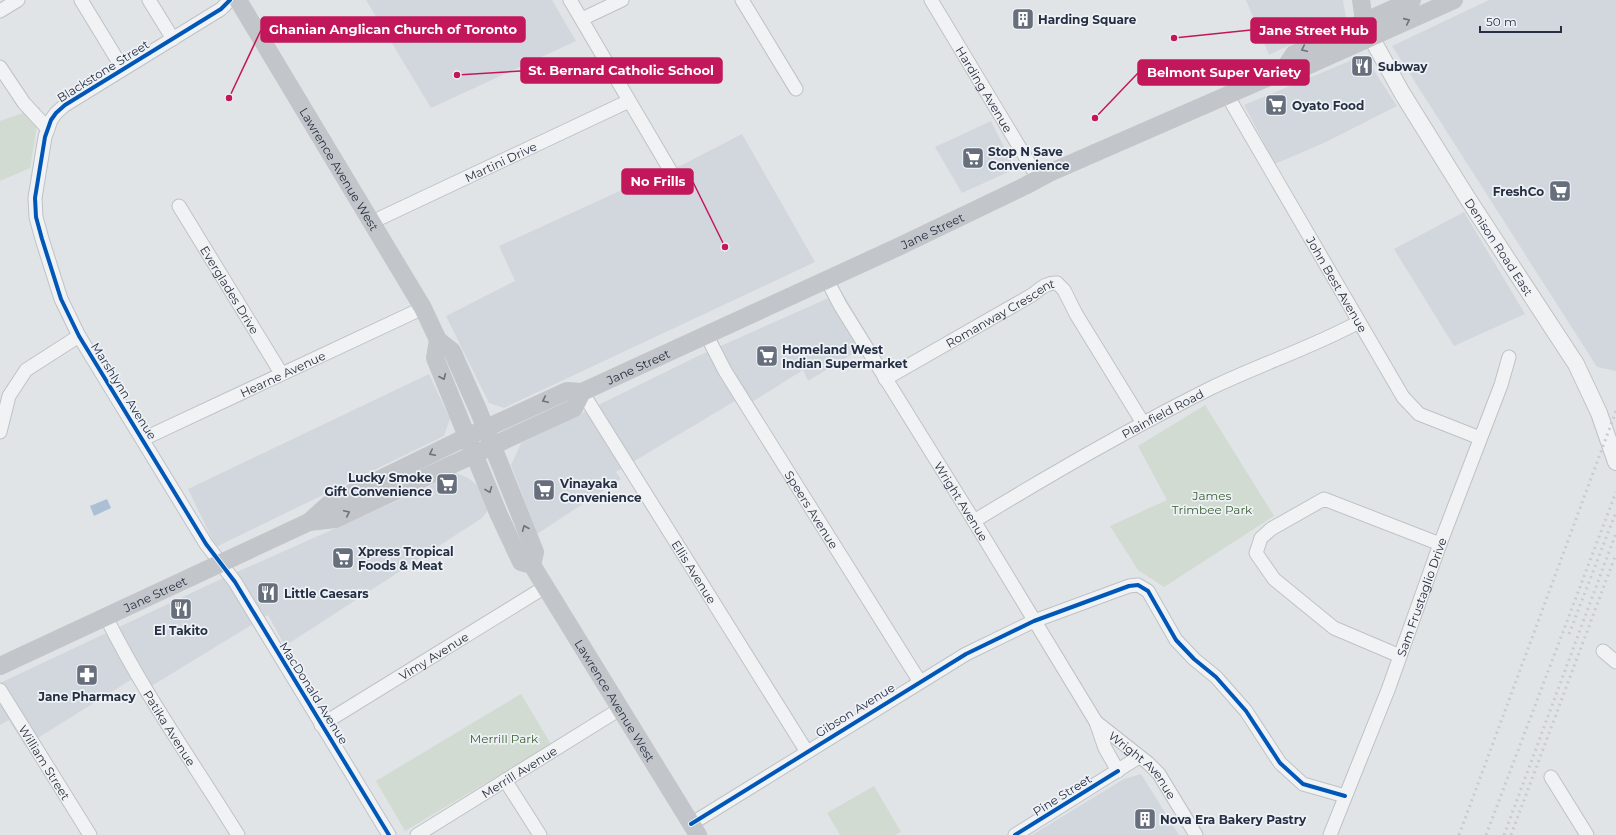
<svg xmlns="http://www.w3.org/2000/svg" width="1616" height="835" font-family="Montserrat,sans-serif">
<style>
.built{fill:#d2d7de}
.green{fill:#d1dbd1}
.water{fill:#acc0d5}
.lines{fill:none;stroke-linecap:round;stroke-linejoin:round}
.minor-casing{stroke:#bfc2c5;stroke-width:15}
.tertiary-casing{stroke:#bfc2c5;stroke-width:18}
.minor{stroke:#f1f2f3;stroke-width:13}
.tertiary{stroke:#f1f2f3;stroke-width:16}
.secondary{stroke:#c2c5c9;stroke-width:18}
.rail{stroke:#c9cbcf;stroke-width:3;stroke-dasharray:2 4;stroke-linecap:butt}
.cycleway-casing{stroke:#eef2f7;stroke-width:6}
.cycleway{stroke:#0057b8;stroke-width:4}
.oneway{stroke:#6c737f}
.labels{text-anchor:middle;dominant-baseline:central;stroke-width:3.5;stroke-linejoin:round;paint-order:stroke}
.poi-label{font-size:12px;font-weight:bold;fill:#263042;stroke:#eef2f7;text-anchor:start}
.street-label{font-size:12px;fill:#263042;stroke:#eef2f7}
.park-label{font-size:12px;fill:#3a5f32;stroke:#eef2f7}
.leader{fill:none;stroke:#c2185b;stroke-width:1.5}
.callout-dot{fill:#c2185b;stroke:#eef2f7;stroke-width:1.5}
.callout{fill:#c2185b;stroke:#c2185b;stroke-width:1.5}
.callout-label{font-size:13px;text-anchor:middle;font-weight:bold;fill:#fff}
</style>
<rect width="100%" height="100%" fill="#e1e4e7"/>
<g class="built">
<polygon points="366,0 552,0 576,41 431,108"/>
<polygon points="1246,0 1343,0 1346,18 1269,55"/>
<polygon points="1489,0 1616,0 1616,371 1597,367 1392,46"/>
<polygon points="1364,55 1397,106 1326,142 1275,164 1244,105"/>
<polygon points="991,121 1015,169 962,193 935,147"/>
<polygon points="742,134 815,262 504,408 489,403 446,316 515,281 499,246 657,174 682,165"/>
<polygon points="1464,212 1525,314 1454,346 1394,249"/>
<polygon points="842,292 872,342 808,381 803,370 741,409 735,401 616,472 621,479 537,534 511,465 521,443 698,356"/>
<polygon points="429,374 450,419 444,436 216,547 188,489"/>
<polygon points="456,473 468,478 477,485 489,509 482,518 285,646 268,615 140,693 134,678 25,746 9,720 0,725 0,683 219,580 419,491"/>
<polygon points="1141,774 1179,835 1032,835 1124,779"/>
</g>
<g class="green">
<polygon points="40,107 30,168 0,181 0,121"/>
<polygon points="1205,405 1274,516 1164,587 1138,570 1110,526 1167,500 1138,446"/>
<polygon points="521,694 551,744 405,831 376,781"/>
<polygon points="874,786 901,832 895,835 840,835 827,813"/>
</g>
<polygon class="water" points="107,499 111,508 94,516 90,506"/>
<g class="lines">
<g class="minor-casing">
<g id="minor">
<polyline points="81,0 123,69"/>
<polyline points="149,0 173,39"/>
<polyline points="230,0 221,9 65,105 56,113 51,120 45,137 35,198 36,217 42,239 61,299 79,336 206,544 235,582 389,835"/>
<polyline points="570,0 670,170"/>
<polyline points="742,0 796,89"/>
<path id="s1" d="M931,0L1038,178"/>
<polyline points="0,11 18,0"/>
<polyline points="582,19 622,0"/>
<polyline points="0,67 24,103 48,129"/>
<path id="s2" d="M1227,95L1403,397L1419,414L1480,438"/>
<path id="s3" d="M179,206L281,373"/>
<path id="s4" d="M372,222L629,101"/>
<path id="s5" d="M827,280L840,305L974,521L1096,722L1105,748L1118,771"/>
<path id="s6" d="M706,334L725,371L920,682"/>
<path id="s7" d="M885,379L1032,295C1040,289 1047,282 1057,283L1064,290L1076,314L1143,423"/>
<path id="s8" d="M582,392L807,752"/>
<polyline points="0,432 9,396 26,370 79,336"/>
<path id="s9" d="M143,439L423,308"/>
<path id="s10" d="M974,521C1051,474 1129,429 1209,389C1258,365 1311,348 1359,322"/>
<path id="s11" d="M106,617C143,692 194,764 238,835"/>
<polyline points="1603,651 1616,662"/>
<polyline points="1400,656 1334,628 1274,579 1256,553 1261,538 1271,529 1324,499 1440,544"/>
<path id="s12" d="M0,690L90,835"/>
<path id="s13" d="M1096,722L1148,763L1159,774L1196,835"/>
<path id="s14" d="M321,725L545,587"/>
<polyline points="1551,777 1587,835"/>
<polyline points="505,780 540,835"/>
<polyline points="691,824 966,654 1034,621 1129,586 1138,585 1148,591 1176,640 1194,659 1216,677 1246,711 1280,763 1303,784 1345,796"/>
<path id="s15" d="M417,835L620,709"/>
<polyline points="1015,835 1139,757"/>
<path id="s16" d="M1330,835L1388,690L1440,544L1501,385L1509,357"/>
</g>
</g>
<g class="tertiary-casing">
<g id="tertiary">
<path id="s17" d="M1371,37L1402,93L1468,199L1576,364L1599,413L1616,462"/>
</g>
</g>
<use href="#minor" class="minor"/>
<use href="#tertiary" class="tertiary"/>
<g class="secondary">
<path id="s18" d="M238,0L423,308L438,340L452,351L479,412L535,552L532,565"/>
<polyline points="1361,0 1364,21 1369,31"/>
<polyline points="1283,71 1294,54 1412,0"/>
<path id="s19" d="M438,340L435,358L499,515L521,562L532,565L698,835"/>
<polyline points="309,522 335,519 574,408 582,392"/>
<path id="s20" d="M0,666L309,522L329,504L456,442L567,391L582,392L898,247L1025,186L1049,173L1283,71L1300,69L1454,0"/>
</g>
<g class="rail">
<polyline points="1569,634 1616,512"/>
<polyline points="1459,835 1616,411"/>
<polyline points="1486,835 1616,492"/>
<polyline points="1504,835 1616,533"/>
<polyline points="1511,835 1616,554"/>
</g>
<g class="cycleway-casing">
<g id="cycleway">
<polyline points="230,0 221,9 65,105 56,113 51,120 45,137 35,198 36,217 42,239 61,299 79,336 206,544 235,582 389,835"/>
<polyline points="691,824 966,654 1034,621 1129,586 1138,585 1148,591 1176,640 1194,659 1216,677 1246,711 1280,763 1303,784 1345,796"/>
<polyline points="1015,835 1118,771"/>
</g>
</g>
<use href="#cycleway" class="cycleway"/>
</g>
<defs><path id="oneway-chevron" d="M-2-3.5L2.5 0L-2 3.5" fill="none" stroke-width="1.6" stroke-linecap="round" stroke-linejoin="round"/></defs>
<g class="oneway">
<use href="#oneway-chevron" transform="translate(1407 21) rotate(-24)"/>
<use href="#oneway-chevron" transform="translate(1304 49) rotate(155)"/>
<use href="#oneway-chevron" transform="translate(443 377) rotate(67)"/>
<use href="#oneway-chevron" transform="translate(545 400) rotate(155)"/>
<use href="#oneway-chevron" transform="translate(432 453) rotate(154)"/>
<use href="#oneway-chevron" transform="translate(489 490) rotate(68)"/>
<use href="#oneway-chevron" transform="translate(347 513) rotate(-25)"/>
<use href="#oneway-chevron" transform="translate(525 528) rotate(-113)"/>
</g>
<defs>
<g id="building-square" transform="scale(1.15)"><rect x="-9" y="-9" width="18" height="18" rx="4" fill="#676f7c" stroke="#eef2f7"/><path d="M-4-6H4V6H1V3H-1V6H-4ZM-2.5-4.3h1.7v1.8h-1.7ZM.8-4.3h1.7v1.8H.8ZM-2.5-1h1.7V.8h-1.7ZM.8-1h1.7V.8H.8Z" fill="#fff"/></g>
<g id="restaurant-square" transform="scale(1.15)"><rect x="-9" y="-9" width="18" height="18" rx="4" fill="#676f7c" stroke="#eef2f7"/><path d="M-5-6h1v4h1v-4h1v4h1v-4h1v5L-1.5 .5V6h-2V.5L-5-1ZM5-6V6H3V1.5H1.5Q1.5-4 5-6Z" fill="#fff"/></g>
<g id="supermarket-square" transform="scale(1.15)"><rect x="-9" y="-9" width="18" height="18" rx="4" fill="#676f7c" stroke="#eef2f7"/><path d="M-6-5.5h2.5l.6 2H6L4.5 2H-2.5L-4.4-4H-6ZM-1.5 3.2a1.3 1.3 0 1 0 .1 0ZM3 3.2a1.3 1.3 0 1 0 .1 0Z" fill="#fff"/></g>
<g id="pharmacy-square" transform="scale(1.15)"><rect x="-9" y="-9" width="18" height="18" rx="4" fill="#676f7c" stroke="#eef2f7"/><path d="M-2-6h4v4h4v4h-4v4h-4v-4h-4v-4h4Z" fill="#fff"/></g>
</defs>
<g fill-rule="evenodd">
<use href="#building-square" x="1023" y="19"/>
<use href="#restaurant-square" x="1362" y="66"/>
<use href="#supermarket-square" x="1276" y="105"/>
<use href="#supermarket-square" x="973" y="158"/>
<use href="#supermarket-square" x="1560" y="191"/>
<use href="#supermarket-square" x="767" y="356"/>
<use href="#supermarket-square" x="447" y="484"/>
<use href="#supermarket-square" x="544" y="490"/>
<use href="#supermarket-square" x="343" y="558"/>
<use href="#restaurant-square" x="268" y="593"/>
<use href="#restaurant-square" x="181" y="609"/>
<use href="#pharmacy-square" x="87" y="675"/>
<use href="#building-square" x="1145" y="819"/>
</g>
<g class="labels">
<g class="poi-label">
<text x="1038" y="19">Harding Square</text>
<text x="1378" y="66">Subway</text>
<text x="1292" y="105">Oyato Food</text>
<text x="988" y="151">Stop N Save<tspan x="988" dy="14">Convenience</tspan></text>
<text x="1544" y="191" text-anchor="end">FreshCo</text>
<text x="782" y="349">Homeland West<tspan x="782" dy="14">Indian Supermarket</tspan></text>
<text x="432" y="477" text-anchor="end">Lucky Smoke<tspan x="432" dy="14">Gift Convenience</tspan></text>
<text x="560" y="483">Vinayaka<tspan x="560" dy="14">Convenience</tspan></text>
<text x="358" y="551">Xpress Tropical<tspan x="358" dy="14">Foods &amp; Meat</tspan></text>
<text x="284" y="593">Little Caesars</text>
<text x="181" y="630" text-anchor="middle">El Takito</text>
<text x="87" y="696" text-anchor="middle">Jane Pharmacy</text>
<text x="1160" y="819">Nova Era Bakery Pastry</text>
</g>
<g class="street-label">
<text transform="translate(103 71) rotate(-32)">Blackstone Street</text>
<text stroke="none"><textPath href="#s1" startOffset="104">Harding Avenue</textPath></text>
<text stroke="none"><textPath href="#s4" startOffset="142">Martini Drive</textPath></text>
<text stroke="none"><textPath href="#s18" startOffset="197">Lawrence Avenue West</textPath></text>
<text stroke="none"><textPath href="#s20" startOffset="1032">Jane Street</textPath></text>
<text stroke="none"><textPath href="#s17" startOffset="246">Denison Road East</textPath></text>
<text stroke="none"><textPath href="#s2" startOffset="219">John Best Avenue</textPath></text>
<text stroke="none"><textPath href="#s3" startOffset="98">Everglades Drive</textPath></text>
<text stroke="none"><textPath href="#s7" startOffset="133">Romanway Crescent</textPath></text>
<text stroke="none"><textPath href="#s20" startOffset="708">Jane Street</textPath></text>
<text stroke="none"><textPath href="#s9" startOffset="154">Hearne Avenue</textPath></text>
<text transform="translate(124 391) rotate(58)">Marshlynn Avenue</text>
<text stroke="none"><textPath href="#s10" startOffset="217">Plainfield Road</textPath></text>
<text stroke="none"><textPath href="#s5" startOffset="259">Wright Avenue</textPath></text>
<text stroke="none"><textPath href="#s6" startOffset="205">Speers Avenue</textPath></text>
<text stroke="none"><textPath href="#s8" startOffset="212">Ellis Avenue</textPath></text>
<text stroke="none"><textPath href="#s20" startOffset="171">Jane Street</textPath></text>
<text stroke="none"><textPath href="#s16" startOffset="255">Sam Frustaglio Drive</textPath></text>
<text stroke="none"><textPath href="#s14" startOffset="132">Vimy Avenue</textPath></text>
<text transform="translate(314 693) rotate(58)">MacDonald Avenue</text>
<text stroke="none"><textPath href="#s19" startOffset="410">Lawrence Avenue West</textPath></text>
<text transform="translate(855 710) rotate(-32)">Gibson Avenue</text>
<text stroke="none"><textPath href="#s11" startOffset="128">Patika Avenue</textPath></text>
<text stroke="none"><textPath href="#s12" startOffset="85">William Street</textPath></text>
<text stroke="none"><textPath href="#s13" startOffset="64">Wright Avenue</textPath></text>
<text stroke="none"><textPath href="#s15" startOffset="120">Merrill Avenue</textPath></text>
<text transform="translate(1062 795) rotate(-32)">Pine Street</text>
</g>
<g class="park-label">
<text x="1212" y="495">James<tspan x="1212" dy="14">Trimbee Park</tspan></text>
<text x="504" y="738">Merrill Park</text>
</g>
</g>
<path class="leader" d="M229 98L261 30M1174 38L1251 30M457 75L521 71M1095 118L1138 73M725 247L693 182"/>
<g class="callout-dot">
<circle cx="229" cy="98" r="4"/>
<circle cx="1174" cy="38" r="4"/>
<circle cx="457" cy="75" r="4"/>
<circle cx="1095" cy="118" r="4"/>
<circle cx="725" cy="247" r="4"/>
</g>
<g class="callout">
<rect x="261" y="17" width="264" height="25" rx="4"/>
<rect x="1251" y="18" width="125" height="25" rx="4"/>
<rect x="521" y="58" width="201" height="25" rx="4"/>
<rect x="1138" y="60" width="171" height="25" rx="4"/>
<rect x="622" y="169" width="71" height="25" rx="4"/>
</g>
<g class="callout-label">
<text x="393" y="34">Ghanian Anglican Church of Toronto</text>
<text x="1314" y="35">Jane Street Hub</text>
<text x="621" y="75">St. Bernard Catholic School</text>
<text x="1224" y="77">Belmont Super Variety</text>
<text x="658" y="186">No Frills</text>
</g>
<path d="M1480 26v6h81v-6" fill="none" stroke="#263042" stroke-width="2"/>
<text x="1486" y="26" font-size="12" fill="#263042" stroke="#eef2f7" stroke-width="3" paint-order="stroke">50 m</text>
</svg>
